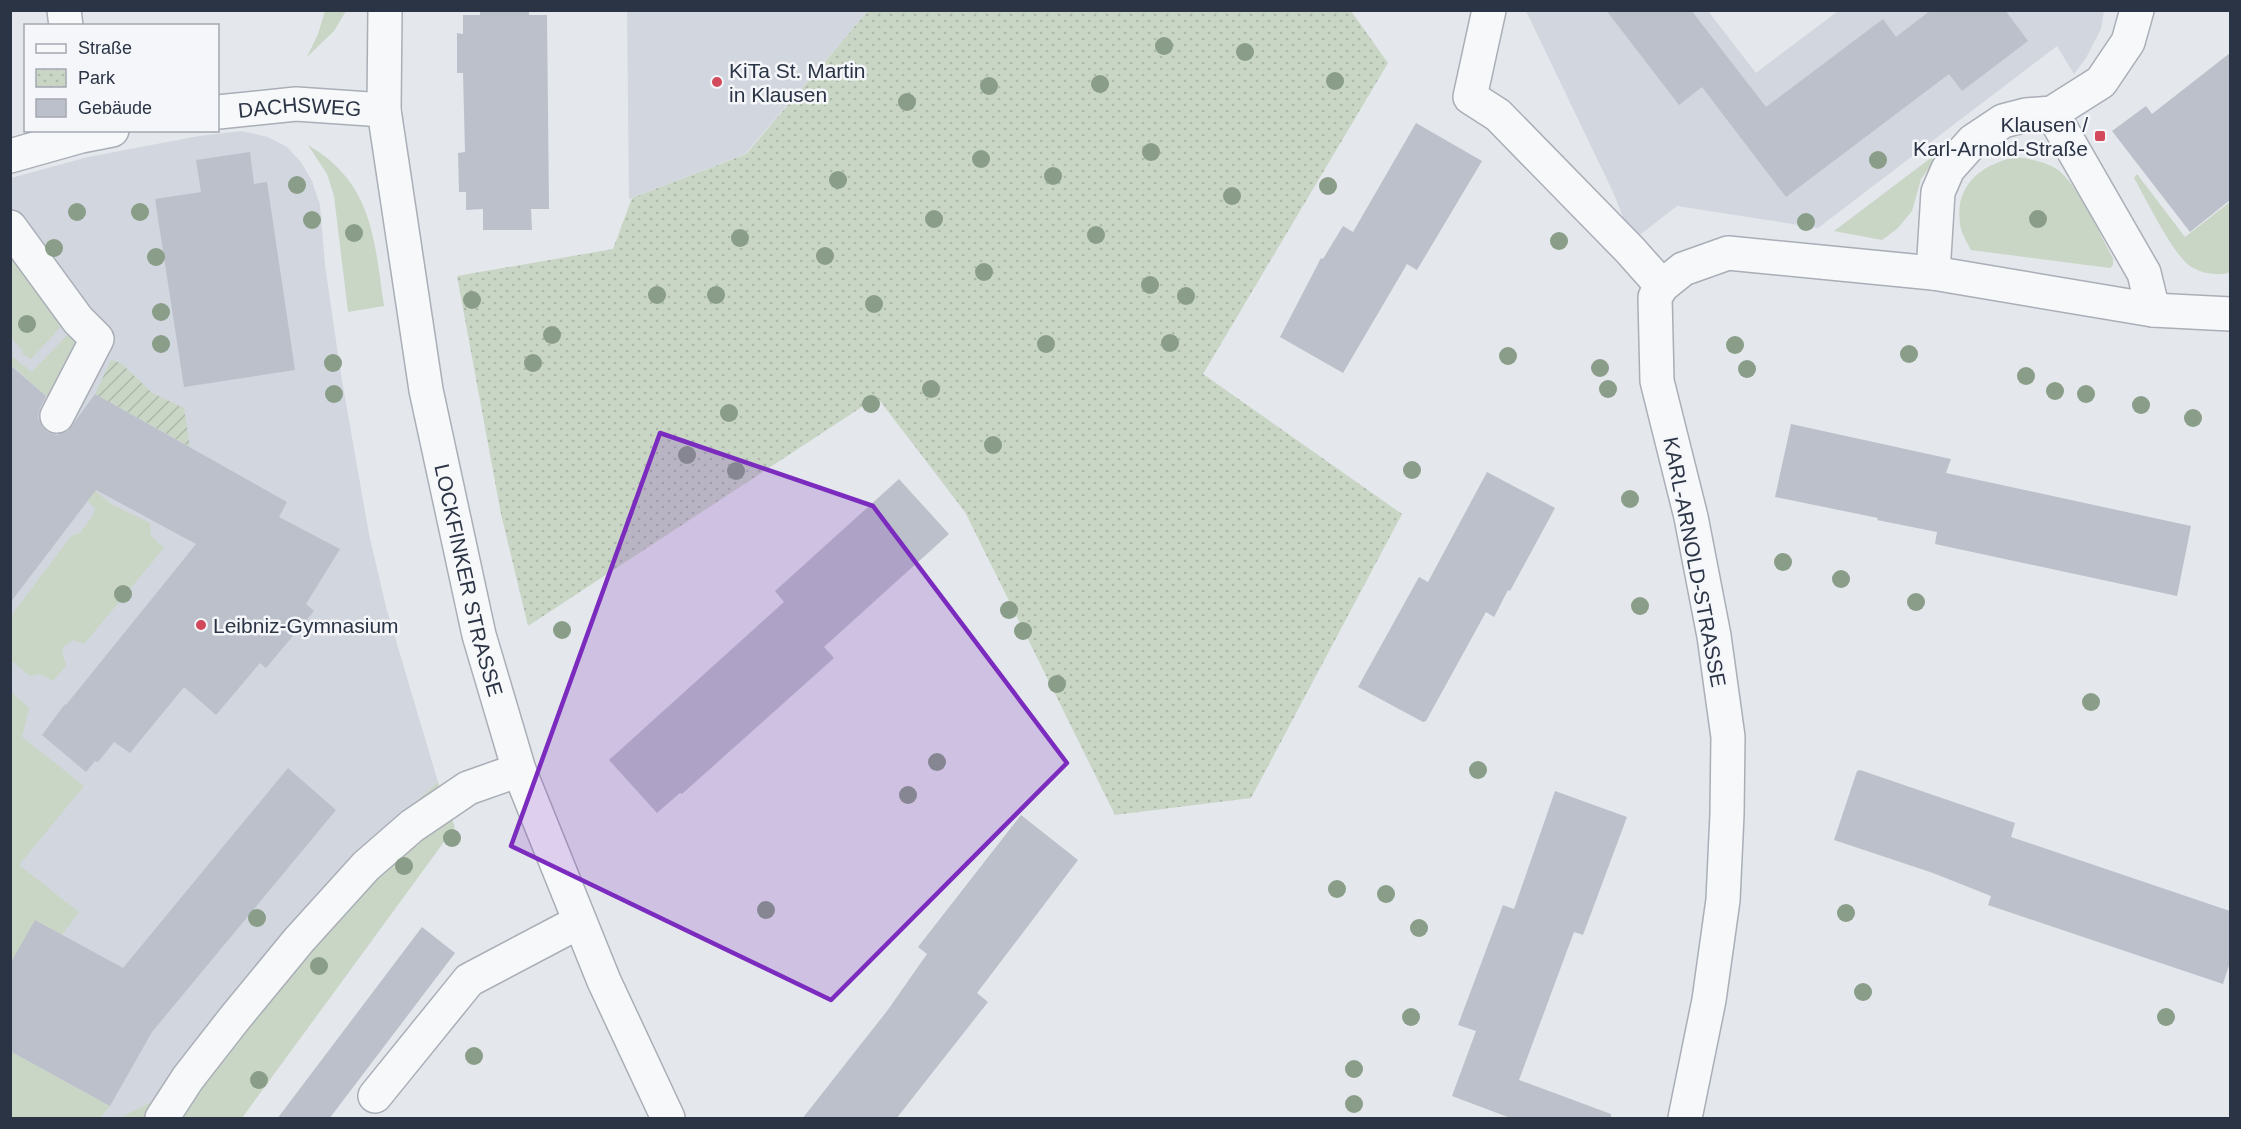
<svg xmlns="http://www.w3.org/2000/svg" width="2241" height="1129" font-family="Helvetica,sans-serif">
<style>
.built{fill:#d2d6de}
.grass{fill:#c9d6c5}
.park{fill:url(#park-dots)}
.garden{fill:url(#garden-furrows)}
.building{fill:#bbc0ca}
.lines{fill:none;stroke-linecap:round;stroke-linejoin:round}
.minor-casing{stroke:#a9aeb7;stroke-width:36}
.minor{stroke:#f7f8fa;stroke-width:33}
.tree{fill:#899d89}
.marked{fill:#7b2cbf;fill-opacity:0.2;stroke:#7b2cbf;stroke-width:4.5;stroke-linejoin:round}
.poi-dot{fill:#d1495b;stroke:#f4f6f9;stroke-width:2}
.labels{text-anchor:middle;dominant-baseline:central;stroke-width:5;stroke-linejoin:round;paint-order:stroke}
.poi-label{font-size:21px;fill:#2b3445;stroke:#f4f6f9;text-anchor:start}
.street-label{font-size:21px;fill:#2b3445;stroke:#f4f6f9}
</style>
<defs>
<pattern id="park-dots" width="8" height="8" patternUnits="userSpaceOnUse" patternTransform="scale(1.5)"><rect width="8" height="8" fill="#c9d6c5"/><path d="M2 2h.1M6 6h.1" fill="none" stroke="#adb8ab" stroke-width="1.8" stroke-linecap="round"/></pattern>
<pattern id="garden-furrows" width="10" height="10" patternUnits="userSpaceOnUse" patternTransform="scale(1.5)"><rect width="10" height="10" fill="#c9d6c5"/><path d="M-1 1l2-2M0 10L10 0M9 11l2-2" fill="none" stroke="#adb8ab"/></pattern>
</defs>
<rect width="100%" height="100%" fill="#e4e7ec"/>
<g class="built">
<polygon points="627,11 868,11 745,154 629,199"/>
<polygon points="1526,11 1708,11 1756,73 1838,11 2104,11 2101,29 2086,58 2074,74 2057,46 1818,228 1677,206 1632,241 1614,194"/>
<polygon points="242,131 268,137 287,147 301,162 312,181 320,205 325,265 341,375 369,534 386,607 438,782 371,842 169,1093 119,1118 11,1118 11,178 88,157 199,136"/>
</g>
<g class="grass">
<polygon points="325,11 346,11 334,31 307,57 318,34"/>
<path d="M308,145C373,183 374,239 384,306L348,312L334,196L327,174Z"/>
<polygon points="1944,148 1921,179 1912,211 1897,229 1882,240 1834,231"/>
<path d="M2017,157C2030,159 2047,162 2058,170C2078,185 2100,235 2113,258V265L2110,268L1971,250C1968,244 1963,236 1961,229C1952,187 1980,164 2017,157Z"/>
<path d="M2137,174L2185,237L2230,202V272C2219,277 2200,273 2190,266C2172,253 2146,199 2134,178Z"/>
<polygon points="10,246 66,321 31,359 22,353 23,350 11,338"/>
<polygon points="72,330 84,346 49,398 11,365 10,355 32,372"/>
<polygon points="92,488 111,504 150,523 151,536 164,548 84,644 73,640 64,646 62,651 66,666 53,681 39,674 30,676 11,660 10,617 72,535 80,533 93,515 95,509 85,497"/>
<polygon points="11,692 29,708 22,737 84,786 19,865 79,912 62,935 35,920 11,964"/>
<polygon points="438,782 455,827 242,1118 119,1118 169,1093 371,842"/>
<polygon points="10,1051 110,1106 100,1118 11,1118"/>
</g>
<polygon class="park" points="868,11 1351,11 1388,63 1203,374 1402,514 1251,798 1115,815 965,512 877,397 528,626 501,514 457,276 613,249 632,198 746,154"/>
<polygon class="garden" points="111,360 121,363 152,393 184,408 190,447 95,394"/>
<g class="building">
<polygon points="480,10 529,10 529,15 547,15 549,209 531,209 532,230 483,230 483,209 466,210 466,192 459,192 458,153 465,152 463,73 457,73 457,33 463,34 463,15 480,15"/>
<polygon points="1606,10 1691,10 1766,107 1883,19 1896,37 1931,10 2005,10 2028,41 1962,91 1949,74 1786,197 1702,87 1679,105"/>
<polygon points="2230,53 2230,200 2190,232 2112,131 2146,106 2152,114"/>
<polygon points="1416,123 1482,161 1417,270 1407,264 1343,373 1280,337 1321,258 1323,259 1343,226 1353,232"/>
<polygon points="250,152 254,184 267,182 295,370 184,387 155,199 201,192 196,160"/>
<polygon points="10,365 46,396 40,408 38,417 42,427 48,432 57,435 68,431 95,394 287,502 279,517 340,549 306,604 314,611 266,668 260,663 216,715 184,687 130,753 114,742 98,762 95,761 86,772 42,735 65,704 66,705 196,544 96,490 10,603"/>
<polygon points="1791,424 1951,459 1946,473 2191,526 2177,596 1935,544 1937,532 1877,520 1878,518 1775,497"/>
<polygon points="1487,472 1555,508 1510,591 1508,590 1494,617 1486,612 1426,721 1423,722 1358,687 1419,577 1428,582"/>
<polygon points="899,479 949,534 824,647 834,658 682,794 680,793 657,813 609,760 784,602 775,591"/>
<polygon points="288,768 336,810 152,1032 110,1106 10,1051 10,964 35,920 123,968"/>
<polygon points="1860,770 2015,823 2011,837 2230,911 2230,962 2223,984 1988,905 1991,896 1933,873 1834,840 1857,771"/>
<polygon points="1555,791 1627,817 1583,935 1574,932 1519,1080 1611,1114 1611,1119 1513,1119 1452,1096 1476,1031 1458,1025 1503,905 1514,909"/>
<polygon points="1021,815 1078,860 977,993 988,1002 896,1119 802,1119 887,1011 927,954 918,947"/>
<polygon points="422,927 455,953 329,1119 277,1119"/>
</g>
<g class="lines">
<g class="minor-casing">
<g id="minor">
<polyline points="64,10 66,26"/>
<path id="s1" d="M385,10L384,110L426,390L479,635L519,770L604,981L668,1118"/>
<polyline points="1489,10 1470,97 1498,115 1630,250 1662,286"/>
<path id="s2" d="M218,112L296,104L384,110"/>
<polyline points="2052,113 2144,273 2153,310"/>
<polyline points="10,156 81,136 112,130"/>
<polyline points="10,227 78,320 97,339 57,416"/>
<polyline points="1933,273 1938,192 1948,169 1973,141 2003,121 2026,115 2052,113 2101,82 2128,42 2137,10"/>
<polyline points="375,1096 469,980 579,922"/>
<polyline points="162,1118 188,1078 234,1019 299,940 366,866 412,826 468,788 519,770"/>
<polyline points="1685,1118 1709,1000 1723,900 1727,814 1728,737 1714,636 1691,517 1657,381 1655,297 1662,286 1683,269 1728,253 1933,273 2153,310 2230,314"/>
</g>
</g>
<use href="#minor" class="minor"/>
</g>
<g class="tree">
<circle cx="1164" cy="46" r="9"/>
<circle cx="1245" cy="52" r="9"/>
<circle cx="1335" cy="81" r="9"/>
<circle cx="1100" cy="84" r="9"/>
<circle cx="989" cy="86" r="9"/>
<circle cx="907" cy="102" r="9"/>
<circle cx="1151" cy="152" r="9"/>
<circle cx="981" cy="159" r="9"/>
<circle cx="1878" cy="160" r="9"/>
<circle cx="1053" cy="176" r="9"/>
<circle cx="838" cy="180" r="9"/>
<circle cx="297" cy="185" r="9"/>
<circle cx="1328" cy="186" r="9"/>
<circle cx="1232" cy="196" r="9"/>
<circle cx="77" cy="212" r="9"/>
<circle cx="140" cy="212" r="9"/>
<circle cx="934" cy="219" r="9"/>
<circle cx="2038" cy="219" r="9"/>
<circle cx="312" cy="220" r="9"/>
<circle cx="1806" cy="222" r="9"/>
<circle cx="354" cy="233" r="9"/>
<circle cx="1096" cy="235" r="9"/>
<circle cx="740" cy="238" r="9"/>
<circle cx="1559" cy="241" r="9"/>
<circle cx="54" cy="248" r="9"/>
<circle cx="825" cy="256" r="9"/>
<circle cx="156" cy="257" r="9"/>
<circle cx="984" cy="272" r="9"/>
<circle cx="1150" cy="285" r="9"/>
<circle cx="657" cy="295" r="9"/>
<circle cx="716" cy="295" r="9"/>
<circle cx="1186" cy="296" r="9"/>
<circle cx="472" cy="300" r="9"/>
<circle cx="874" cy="304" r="9"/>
<circle cx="161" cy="312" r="9"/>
<circle cx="27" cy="324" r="9"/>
<circle cx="552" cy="335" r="9"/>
<circle cx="1170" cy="343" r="9"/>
<circle cx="161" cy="344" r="9"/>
<circle cx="1046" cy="344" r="9"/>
<circle cx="1735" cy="345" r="9"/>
<circle cx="1909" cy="354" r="9"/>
<circle cx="1508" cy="356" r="9"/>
<circle cx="333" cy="363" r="9"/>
<circle cx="533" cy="363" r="9"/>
<circle cx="1600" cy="368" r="9"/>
<circle cx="1747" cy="369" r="9"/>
<circle cx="2026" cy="376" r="9"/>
<circle cx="931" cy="389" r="9"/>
<circle cx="1608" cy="389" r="9"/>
<circle cx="2055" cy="391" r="9"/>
<circle cx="334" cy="394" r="9"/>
<circle cx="2086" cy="394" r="9"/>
<circle cx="871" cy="404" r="9"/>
<circle cx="2141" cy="405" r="9"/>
<circle cx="729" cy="413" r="9"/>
<circle cx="2193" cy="418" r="9"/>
<circle cx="993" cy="445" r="9"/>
<circle cx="687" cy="455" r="9"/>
<circle cx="1412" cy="470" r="9"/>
<circle cx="736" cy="471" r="9"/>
<circle cx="1630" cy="499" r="9"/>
<circle cx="1783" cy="562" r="9"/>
<circle cx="1841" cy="579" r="9"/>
<circle cx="123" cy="594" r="9"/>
<circle cx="1916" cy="602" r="9"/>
<circle cx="1640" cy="606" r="9"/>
<circle cx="1009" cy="610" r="9"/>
<circle cx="562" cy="630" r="9"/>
<circle cx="1023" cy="631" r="9"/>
<circle cx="1057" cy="684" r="9"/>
<circle cx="2091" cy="702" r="9"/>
<circle cx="937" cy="762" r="9"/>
<circle cx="1478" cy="770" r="9"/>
<circle cx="908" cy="795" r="9"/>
<circle cx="452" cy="838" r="9"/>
<circle cx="404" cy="866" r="9"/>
<circle cx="1337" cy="889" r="9"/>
<circle cx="1386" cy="894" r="9"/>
<circle cx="766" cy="910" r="9"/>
<circle cx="1846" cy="913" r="9"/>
<circle cx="257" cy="918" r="9"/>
<circle cx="1419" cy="928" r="9"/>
<circle cx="319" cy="966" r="9"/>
<circle cx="1863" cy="992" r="9"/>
<circle cx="1411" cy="1017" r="9"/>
<circle cx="2166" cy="1017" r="9"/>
<circle cx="474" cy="1056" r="9"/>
<circle cx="1354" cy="1069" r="9"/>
<circle cx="259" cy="1080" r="9"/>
<circle cx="1354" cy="1104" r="9"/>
</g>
<path class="marked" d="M660,433L873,506L1067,763L831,1000L511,846Z"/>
<g class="poi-dot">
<circle cx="717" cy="82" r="6"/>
<rect x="2094" y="130" width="12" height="12" rx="3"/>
<circle cx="201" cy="625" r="6"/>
</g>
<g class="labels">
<g class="poi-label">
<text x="729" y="70">KiTa St. Martin<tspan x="729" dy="24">in Klausen</tspan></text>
<text x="2088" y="124" text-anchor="end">Klausen /<tspan x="2088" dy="24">Karl-Arnold-Straße</tspan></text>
<text x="213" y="625">Leibniz-Gymnasium</text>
</g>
<g class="street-label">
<text stroke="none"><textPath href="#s2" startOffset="82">DACHSWEG</textPath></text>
<text transform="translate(1695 562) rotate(79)">KARL-ARNOLD-STRASSE</text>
<text stroke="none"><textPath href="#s1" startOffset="578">LOCKFINKER STRASSE</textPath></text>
</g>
</g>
<rect width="2241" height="1129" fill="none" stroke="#2b3445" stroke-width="24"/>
<rect x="24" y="24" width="195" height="108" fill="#f4f6f9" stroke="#a4a8b1" stroke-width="1.5"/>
<rect x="36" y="44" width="30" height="9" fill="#f7f8fa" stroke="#a4a8b1" stroke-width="1.5"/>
<text x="78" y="54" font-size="18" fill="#2b3445">Straße</text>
<rect x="36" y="69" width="30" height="18" fill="url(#park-dots)" stroke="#a4a8b1" stroke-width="1.5"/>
<text x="78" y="84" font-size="18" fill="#2b3445">Park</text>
<rect x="36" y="99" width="30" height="18" fill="#bbc0ca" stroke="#a4a8b1" stroke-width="1.5"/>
<text x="78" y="114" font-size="18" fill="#2b3445">Gebäude</text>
</svg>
